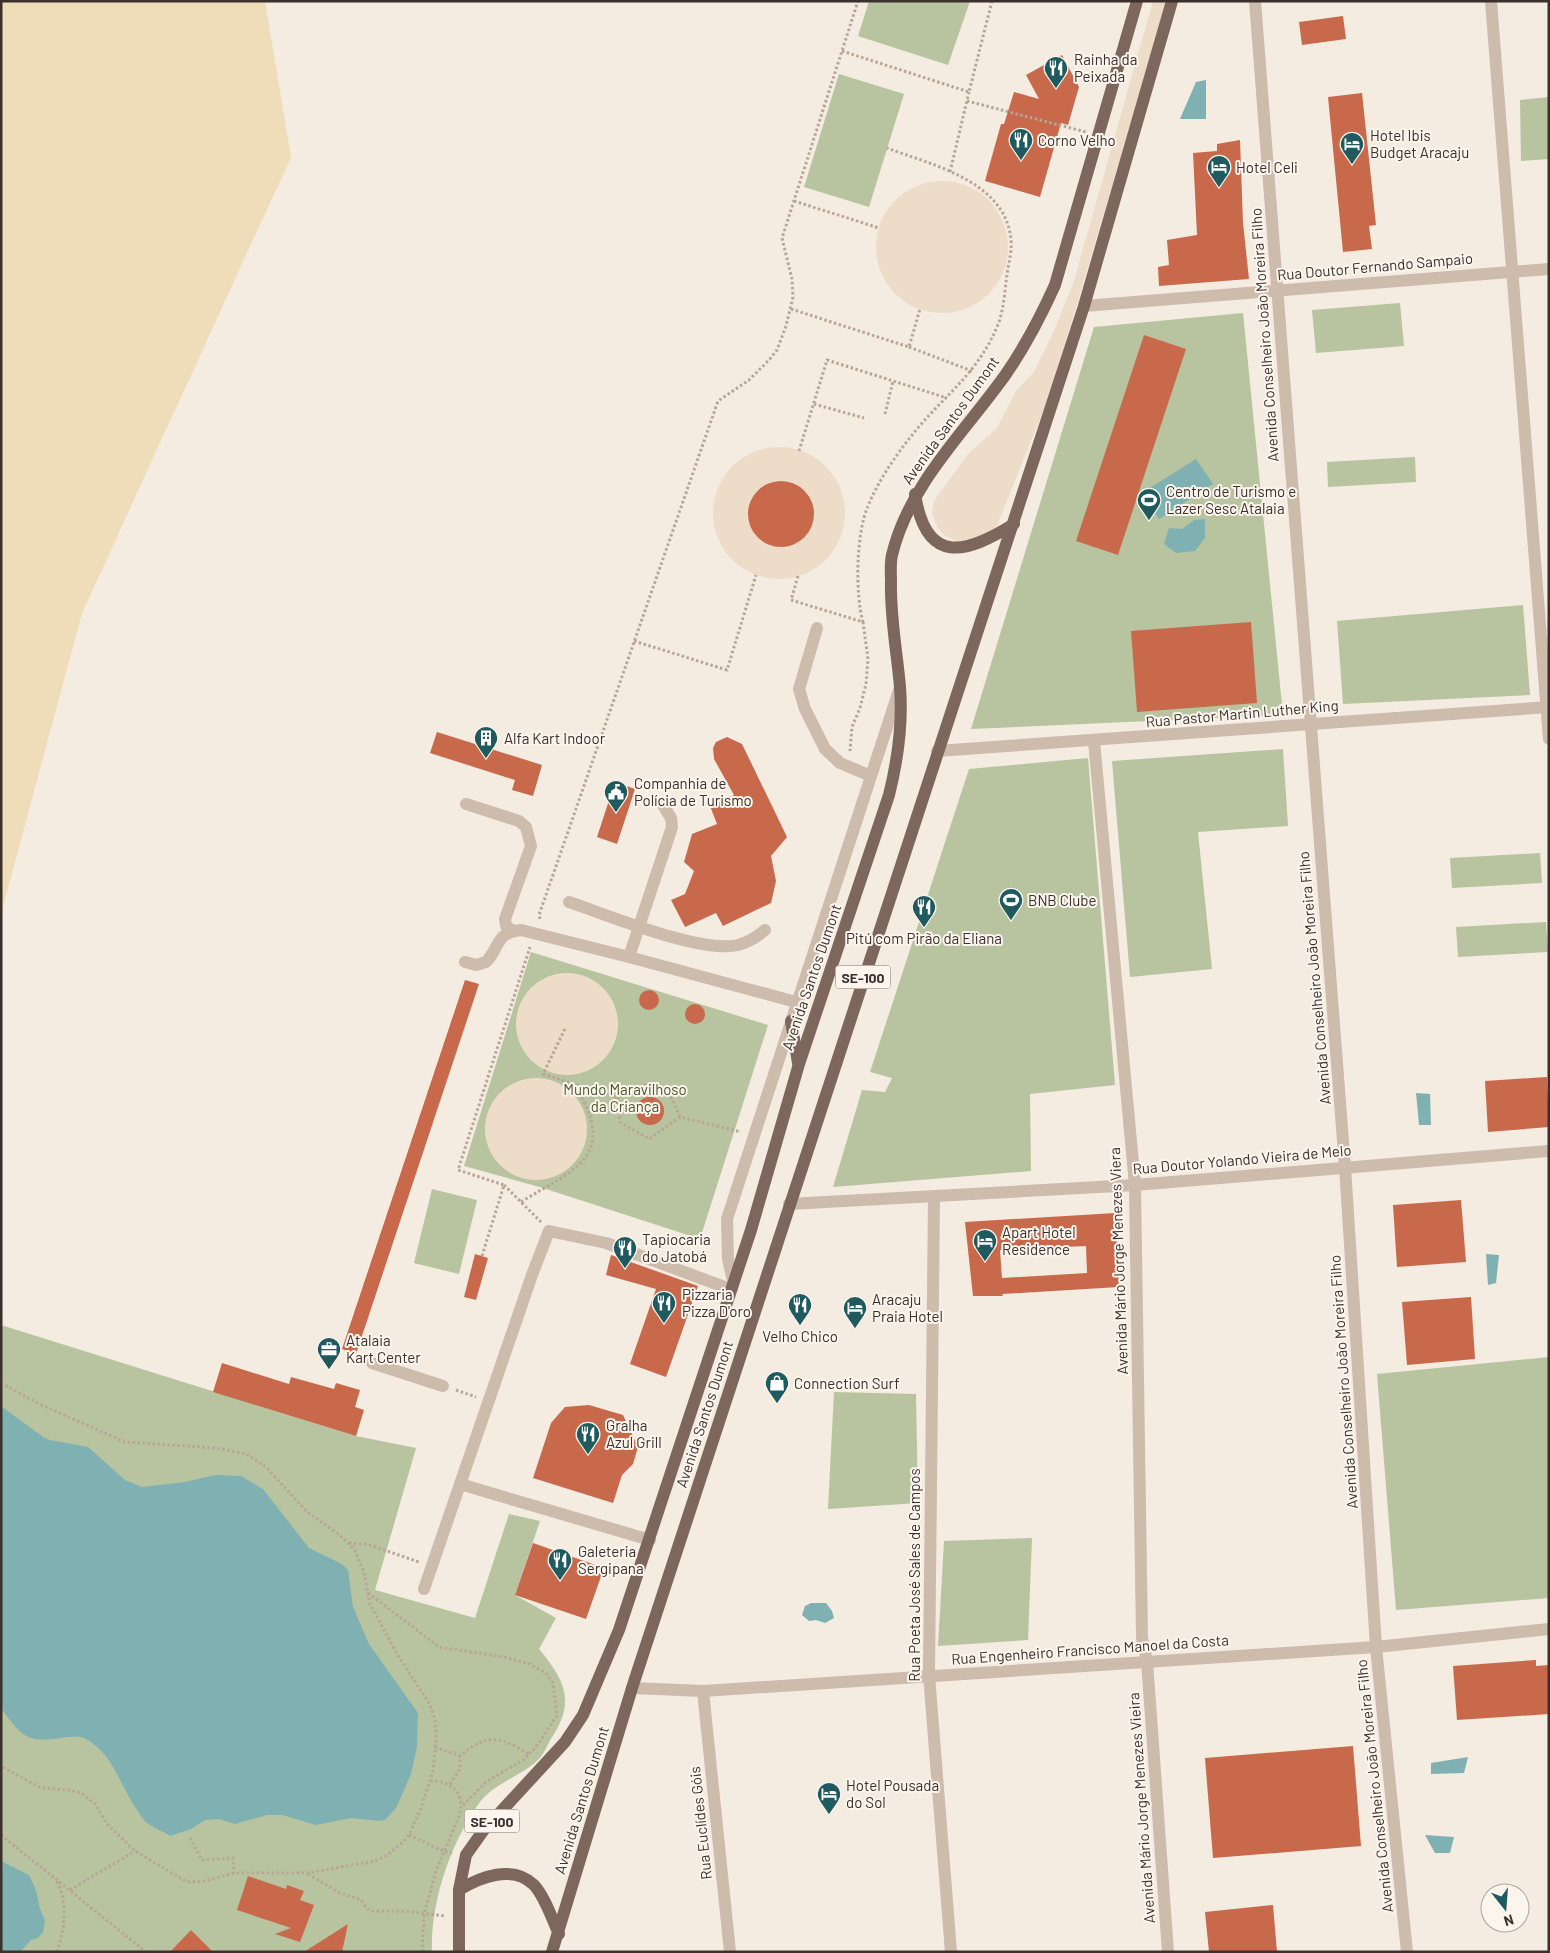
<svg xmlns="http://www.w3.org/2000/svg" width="1550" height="1953" font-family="Barlow,sans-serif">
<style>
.green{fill:#b8c4a0}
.sand{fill:#efdcb8}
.plaza{fill:#ecdcc8}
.water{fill:#7fb0b2}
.building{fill:#c8694b;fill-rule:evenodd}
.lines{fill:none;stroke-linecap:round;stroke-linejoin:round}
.path{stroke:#b9a596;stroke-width:3;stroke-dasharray:2.5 2.5;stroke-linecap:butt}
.minor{stroke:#cdbbac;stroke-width:12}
.major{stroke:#7d675c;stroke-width:12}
.labels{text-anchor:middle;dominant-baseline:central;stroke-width:4;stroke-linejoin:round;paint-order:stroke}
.shield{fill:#fbf5ee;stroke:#756b66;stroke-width:1}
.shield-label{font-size:14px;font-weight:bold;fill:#3b302b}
.poi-label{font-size:15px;fill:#3b302b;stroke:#fbf5ee;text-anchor:start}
.street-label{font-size:15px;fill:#3b302b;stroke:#fbf5ee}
.park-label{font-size:15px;fill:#4a5a2e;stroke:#fbf5ee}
</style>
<rect width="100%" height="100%" fill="#f4ebe1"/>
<g class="green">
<polygon points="869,1 970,1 948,65 858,36"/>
<polygon points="839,74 904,94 869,207 804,187"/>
<polygon points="1549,97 1549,159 1521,161 1520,100"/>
<polygon points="1400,303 1404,346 1316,353 1312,310"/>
<polygon points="1243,313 1283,715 971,729 1094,327"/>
<polygon points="1415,457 1416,482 1328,487 1327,462"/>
<polygon points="1523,605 1530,695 1343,704 1337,621"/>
<polygon points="1283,749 1288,826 1198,832 1212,969 1130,977 1112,761"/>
<polygon points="1088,758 1115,1085 1030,1094 1031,1171 833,1187 862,1090 885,1092 892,1078 870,1072 969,769"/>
<polygon points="1540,853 1542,883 1452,888 1450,858"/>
<polygon points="1546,922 1548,952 1458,957 1456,927"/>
<polygon points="531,952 768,1025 700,1239 543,1188 464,1166"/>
<polygon points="432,1189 477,1200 459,1274 414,1263"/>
<path d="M1,1325L356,1436L416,1448L375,1590L475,1618L509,1514L540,1521L515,1595L556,1618L539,1649C564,1679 576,1701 552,1737C548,1744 544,1754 538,1760C521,1776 495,1783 480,1802C451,1841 430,1903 432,1952H1Z"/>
<polygon points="1549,1357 1549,1598 1396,1610 1377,1374"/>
<polygon points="834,1392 916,1394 918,1503 828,1509"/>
<polygon points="1032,1538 1028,1640 938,1646 944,1541"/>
</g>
<polygon class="sand" points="1,1 265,1 291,157 82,613 1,914"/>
<g class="plaza">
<polygon points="1153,1 1167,1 1050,394 996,528 984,539 957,541 944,535 937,527 932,512 934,501 968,454 997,428 1016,391 1034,372 1054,331 1074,281"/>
<circle cx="942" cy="247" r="66"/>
<circle cx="779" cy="513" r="66"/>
<circle cx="567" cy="1024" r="51"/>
<circle cx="536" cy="1129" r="51"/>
</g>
<g class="water">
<polygon points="1206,80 1206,119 1180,119 1196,82"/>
<polygon points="1196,459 1213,484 1159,519 1142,493"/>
<polygon points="1205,519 1205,538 1195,551 1176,553 1164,544 1169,528 1182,529 1194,520"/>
<polygon points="1416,1093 1430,1094 1431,1125 1419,1125"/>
<polygon points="1486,1254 1499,1255 1496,1283 1488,1285"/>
<path d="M1,1406L43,1437L50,1440L88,1447L125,1480L142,1487L185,1482L215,1475L241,1476L263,1489L309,1548L342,1564L348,1570L353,1607L369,1644L418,1713L417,1747L411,1774L396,1808L385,1820L379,1821L351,1818L316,1825L282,1815H267L235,1824L219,1819L205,1820L191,1829L170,1836C163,1831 153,1828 146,1822C142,1819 139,1812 135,1807C120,1784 112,1753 86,1739C82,1736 73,1737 68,1737C28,1743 25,1741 1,1708Z"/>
<polygon points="811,1603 826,1603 832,1611 834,1618 825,1623 816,1620 809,1621 802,1615 805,1606"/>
<polygon points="1468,1757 1464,1773 1431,1774 1431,1763"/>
<polygon points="1425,1835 1454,1837 1450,1853 1435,1853"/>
<polygon points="1,1861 29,1875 36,1890 40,1909 45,1920 43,1932 38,1938 31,1940 20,1952 1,1952"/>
</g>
<g class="building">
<polygon points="1343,16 1346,39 1302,45 1299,22"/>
<polygon points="1062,55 1079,87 1068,125 1061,123 1040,197 985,181 1001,124 1004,124 1014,92 1039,99 1026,75"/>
<polygon points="1362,93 1376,225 1369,226 1372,249 1343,252 1328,97"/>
<polygon points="1240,140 1243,223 1249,279 1159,286 1158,267 1169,265 1167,240 1197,235 1193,153 1217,151 1217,144"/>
<polygon points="1144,335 1186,349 1118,555 1076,541"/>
<circle cx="781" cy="514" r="33"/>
<polygon points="1251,622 1257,703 1137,712 1131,631"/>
<polygon points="437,732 542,765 533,796 512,790 515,780 430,753"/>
<polygon points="727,737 742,744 787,837 771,856 776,881 771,903 723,926 716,913 685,927 671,900 685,894 694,871 684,862 692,834 717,824 710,806 734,795 714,759 713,748 716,742"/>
<polygon points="615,782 635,789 617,844 597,837"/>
<polygon points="465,980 479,984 356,1354 342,1349"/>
<circle cx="649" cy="1000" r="10"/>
<circle cx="695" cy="1014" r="10"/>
<polygon points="1547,1077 1549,1127 1488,1132 1485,1081"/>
<circle cx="650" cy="1111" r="14"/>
<polygon points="1461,1200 1466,1262 1397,1267 1393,1205"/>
<path d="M1115,1213L1119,1287L1002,1294L1003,1296H973L965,1222ZM1086,1246L1087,1273L1002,1278L1000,1250Z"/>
<polygon points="475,1254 488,1258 476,1300 464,1297"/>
<polygon points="611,1255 698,1286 666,1377 630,1364 656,1289 606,1275"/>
<polygon points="1471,1297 1475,1359 1407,1365 1402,1302"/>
<polygon points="222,1363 289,1384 291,1377 334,1389 336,1383 360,1390 355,1407 364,1410 356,1436 213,1392"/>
<polygon points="589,1405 623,1415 638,1447 633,1464 622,1475 613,1503 533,1478 551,1423 565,1407"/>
<polygon points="533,1543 604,1568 586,1619 515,1595"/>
<polygon points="1536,1660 1536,1666 1549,1665 1549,1714 1457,1720 1453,1666"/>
<polygon points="1353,1746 1361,1846 1213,1858 1205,1758"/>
<polygon points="248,1876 286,1889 287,1885 304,1891 300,1900 314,1905 300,1942 275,1934 291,1928 237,1910"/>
<polygon points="1273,1905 1277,1952 1209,1952 1205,1912"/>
<polygon points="348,1924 342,1952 304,1952"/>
<polygon points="191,1930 213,1952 170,1952"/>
</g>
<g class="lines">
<g class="path">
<polyline points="842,51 969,92 992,1"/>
<polyline points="967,101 1086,132"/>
<polyline points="950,172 969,92"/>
<polyline points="794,201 879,228"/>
<polyline points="791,309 909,347 920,309"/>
<polyline points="909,347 972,371"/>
<polyline points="814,404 864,418"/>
<polyline points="885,414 893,381"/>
<polyline points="799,451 827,360 947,398"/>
<polyline points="798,576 791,600 863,622 868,659 866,684 860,708 852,727 850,751"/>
<path d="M863,622C855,594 856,533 868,506C879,479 898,452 917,429C948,392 980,371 999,322C1004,307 1005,289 1007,274C1009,262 1012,251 1011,240C1006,181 932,165 887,148"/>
<polyline points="634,641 727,670 756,575"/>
<polyline points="540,919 539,915 718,401 749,380 769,360 777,350 786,326 793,297 792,279 782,238 858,1"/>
<polyline points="565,1029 543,1074 618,1098"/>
<polyline points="680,1117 670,1094 645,1085 618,1098 620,1122 649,1139 680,1117 741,1132"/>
<polyline points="504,1185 541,1222"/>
<path d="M521,1202C575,1168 619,1158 575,1085"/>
<polyline points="482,1256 504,1185 458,1170 530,947"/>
<polyline points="1,1383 39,1404 125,1442 216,1448 246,1454 266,1467 307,1512 340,1535 354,1549 364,1572 370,1604 397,1654 429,1703 435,1719 436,1739 433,1771 421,1808 409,1835 403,1842 386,1856 375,1861 307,1873 234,1873 205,1881 187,1882 135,1851 108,1825 95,1804 81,1793 69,1790 41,1788 1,1766"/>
<polyline points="456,1390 476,1397"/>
<polyline points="349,1543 367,1544 419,1562"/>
<polyline points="368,1593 439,1647 504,1657 530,1664 547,1674 553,1683 557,1715 536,1747 529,1754"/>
<path d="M435,1747L460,1756C488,1732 500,1737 529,1754L523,1760L486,1782L462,1806"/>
<polyline points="450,1784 460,1769 460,1756"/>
<polyline points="1,1835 146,1952"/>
<polyline points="409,1835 443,1851 452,1853"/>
<polyline points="190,1838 202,1860 233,1858 234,1873"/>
<polyline points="308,1874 338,1892 361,1900 366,1908 372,1911 405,1911 445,1916"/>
<polyline points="70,1890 135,1851"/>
<path d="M57,1952C65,1927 68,1904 57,1881"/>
<path d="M422,1952L424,1915L436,1871L460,1814C464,1792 452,1781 431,1781"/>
</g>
<g class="minor">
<polyline points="1255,1 1345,1167 1376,1647 1407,1952"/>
<polyline points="1491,1 1549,739"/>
<polyline points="1084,306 1549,269"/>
<polyline points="817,628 799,689 805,709 825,749 840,763 871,776"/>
<polyline points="1094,741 1135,1185 1142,1638 1147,1661 1168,1952"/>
<polyline points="937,751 1549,707"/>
<polyline points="466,804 519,821 526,827 531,846 505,919 506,926 513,931"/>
<path d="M569,902C608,915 701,954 738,945C749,942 757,937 765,930"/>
<polyline points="629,957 672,827 671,818 663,805"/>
<path d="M465,962L476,965L486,962C501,946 495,933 521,930L629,957L796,1002"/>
<polyline points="934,1198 929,1675 951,1952"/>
<polyline points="789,1204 1135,1185 1549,1151"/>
<polyline points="733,1281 728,1259 727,1219 900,687"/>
<polyline points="372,1363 443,1386"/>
<polyline points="460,1484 650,1540"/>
<polyline points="424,1589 532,1275 549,1231 606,1243 730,1289"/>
<polyline points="632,1688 703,1691 1376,1647 1549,1629"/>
<polyline points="703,1691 730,1952"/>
</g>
<g class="major">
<path d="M915,494C926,566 966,554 1014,524"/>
<polyline points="791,1021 798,1063"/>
<path d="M459,1890C480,1877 513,1864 534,1885C545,1897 552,1919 559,1934"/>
<path d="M459,1952V1890L466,1855L483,1831L565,1742L583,1715L619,1630L751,1230L799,1064L889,795C898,759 903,725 900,687C897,652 890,617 891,581C891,573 890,563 892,555C909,484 965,432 1006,374C1026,345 1041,316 1055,285L1137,1"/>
<polyline points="552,1952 632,1688 1084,306 1172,1"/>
</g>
</g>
<defs>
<g id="restaurant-pin" transform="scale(1.25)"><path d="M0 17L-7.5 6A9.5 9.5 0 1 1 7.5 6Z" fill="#1f5a5e" stroke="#fbf5ee"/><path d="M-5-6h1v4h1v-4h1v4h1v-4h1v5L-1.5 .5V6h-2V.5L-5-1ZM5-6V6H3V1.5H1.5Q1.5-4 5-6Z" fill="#fff"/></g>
<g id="hotel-pin" transform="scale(1.25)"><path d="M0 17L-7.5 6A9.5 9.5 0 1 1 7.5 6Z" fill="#1f5a5e" stroke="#fbf5ee"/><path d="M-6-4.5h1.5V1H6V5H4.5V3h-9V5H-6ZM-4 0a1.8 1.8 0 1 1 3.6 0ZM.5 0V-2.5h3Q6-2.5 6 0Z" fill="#fff"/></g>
<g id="stadium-pin" transform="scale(1.25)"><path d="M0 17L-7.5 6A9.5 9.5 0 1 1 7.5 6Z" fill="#1f5a5e" stroke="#fbf5ee"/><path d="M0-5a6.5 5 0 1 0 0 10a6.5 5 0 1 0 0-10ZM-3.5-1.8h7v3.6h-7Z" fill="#fff"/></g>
<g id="building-pin" transform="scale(1.25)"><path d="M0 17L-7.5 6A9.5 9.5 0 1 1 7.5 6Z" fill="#1f5a5e" stroke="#fbf5ee"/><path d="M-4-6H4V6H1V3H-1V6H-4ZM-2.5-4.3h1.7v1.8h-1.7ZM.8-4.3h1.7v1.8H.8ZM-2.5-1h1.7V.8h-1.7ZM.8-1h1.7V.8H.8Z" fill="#fff"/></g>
<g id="civic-pin" transform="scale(1.25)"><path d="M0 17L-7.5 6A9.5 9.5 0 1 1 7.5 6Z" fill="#1f5a5e" stroke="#fbf5ee"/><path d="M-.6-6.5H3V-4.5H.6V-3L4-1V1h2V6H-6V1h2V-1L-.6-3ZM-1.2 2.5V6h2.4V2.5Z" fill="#fff"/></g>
<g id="office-pin" transform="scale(1.25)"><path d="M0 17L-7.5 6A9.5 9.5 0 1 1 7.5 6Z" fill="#1f5a5e" stroke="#fbf5ee"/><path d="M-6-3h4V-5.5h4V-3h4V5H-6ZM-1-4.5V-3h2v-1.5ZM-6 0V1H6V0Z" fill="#fff"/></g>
<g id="shop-pin" transform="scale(1.25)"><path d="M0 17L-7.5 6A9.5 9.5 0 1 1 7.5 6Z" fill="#1f5a5e" stroke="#fbf5ee"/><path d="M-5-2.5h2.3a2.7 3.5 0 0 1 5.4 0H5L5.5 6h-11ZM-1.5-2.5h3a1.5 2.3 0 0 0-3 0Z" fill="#fff"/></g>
</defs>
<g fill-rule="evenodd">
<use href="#restaurant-pin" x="1056" y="68"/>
<use href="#restaurant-pin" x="1021" y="140"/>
<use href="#hotel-pin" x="1352" y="144"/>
<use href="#hotel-pin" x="1219" y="167"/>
<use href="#stadium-pin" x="1149" y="500"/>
<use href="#building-pin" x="486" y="738"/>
<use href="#civic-pin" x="616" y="792"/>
<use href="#stadium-pin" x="1011" y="900"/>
<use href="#restaurant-pin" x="924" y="907"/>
<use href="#hotel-pin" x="985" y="1241"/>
<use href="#restaurant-pin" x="625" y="1248"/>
<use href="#restaurant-pin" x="664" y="1303"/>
<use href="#restaurant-pin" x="800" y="1305"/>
<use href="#hotel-pin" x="855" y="1308"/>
<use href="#office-pin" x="329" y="1349"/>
<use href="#shop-pin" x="777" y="1383"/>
<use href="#restaurant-pin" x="588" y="1434"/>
<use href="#restaurant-pin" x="560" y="1560"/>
<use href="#hotel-pin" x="829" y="1794"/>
</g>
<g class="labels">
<g class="shield">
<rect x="835.5" y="965.5" width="55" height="23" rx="4"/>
<rect x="464.5" y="1809.5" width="55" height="23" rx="4"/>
</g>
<g class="shield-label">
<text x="863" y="977">SE-100</text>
<text x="492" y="1821">SE-100</text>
</g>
<g class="poi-label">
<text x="1074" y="59">Rainha da<tspan x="1074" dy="17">Peixada</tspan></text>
<text x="1370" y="135">Hotel Ibis<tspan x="1370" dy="17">Budget Aracaju</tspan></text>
<text x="1038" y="140">Corno Velho</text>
<text x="1236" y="167">Hotel Celi</text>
<text x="1166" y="491">Centro de Turismo e<tspan x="1166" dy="17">Lazer Sesc Atalaia</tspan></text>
<text x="504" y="738">Alfa Kart Indoor</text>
<text x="634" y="783">Companhia de<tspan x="634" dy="17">Polícia de Turismo</tspan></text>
<text x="1028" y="900">BNB Clube</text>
<text x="924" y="938" text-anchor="middle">Pitú com Pirão da Eliana</text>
<text x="1002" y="1232">Apart Hotel<tspan x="1002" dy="17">Residence</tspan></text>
<text x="642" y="1239">Tapiocaria<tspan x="642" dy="17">do Jatobá</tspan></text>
<text x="682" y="1294">Pizzaria<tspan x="682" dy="17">Pizza D'oro</tspan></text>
<text x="872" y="1299">Aracaju<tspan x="872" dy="17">Praia Hotel</tspan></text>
<text x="800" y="1336" text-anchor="middle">Velho Chico</text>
<text x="346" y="1340">Atalaia<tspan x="346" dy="17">Kart Center</tspan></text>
<text x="794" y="1383">Connection Surf</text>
<text x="606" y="1425">Gralha<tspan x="606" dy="17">Azul Grill</tspan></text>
<text x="578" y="1551">Galeteria<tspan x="578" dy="17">Sergipana</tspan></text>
<text x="846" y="1785">Hotel Pousada<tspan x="846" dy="17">do Sol</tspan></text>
</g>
<g class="street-label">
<text transform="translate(1375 266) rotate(-5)">Rua Doutor Fernando Sampaio</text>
<text transform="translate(1264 335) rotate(-94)">Avenida Conselheiro João Moreira Filho</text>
<text transform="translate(950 420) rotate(-54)">Avenida Santos Dumont</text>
<text transform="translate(1242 713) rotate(-5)">Rua Pastor Martin Luther King</text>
<text transform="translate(811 977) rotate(-71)">Avenida Santos Dumont</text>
<text transform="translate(1314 978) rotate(-95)">Avenida Conselheiro João Moreira Filho</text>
<text transform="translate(1242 1159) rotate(-5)">Rua Doutor Yolando Vieira de Melo</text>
<text transform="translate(1118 1261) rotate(-92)">Avenida Mário Jorge Menezes Viera</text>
<text transform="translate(1343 1382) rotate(-94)">Avenida Conselheiro João Moreira Filho</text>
<text transform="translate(704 1414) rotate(-72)">Avenida Santos Dumont</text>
<text transform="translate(914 1575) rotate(-90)">Rua Poeta José Sales de Campos</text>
<text transform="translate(1090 1649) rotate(-4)">Rua Engenheiro Francisco Manoel da Costa</text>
<text transform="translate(1374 1786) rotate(-96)">Avenida Conselheiro João Moreira Filho</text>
<text transform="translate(581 1800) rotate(-73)">Avenida Santos Dumont</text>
<text transform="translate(1141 1808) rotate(-94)">Avenida Mário Jorge Menezes Vieira</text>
<text transform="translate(700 1823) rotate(-96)">Rua Euclídes Góis</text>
</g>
<g class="park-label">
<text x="625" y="1089">Mundo Maravilhoso<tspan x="625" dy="17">da Criança</tspan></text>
</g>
</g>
<rect width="1550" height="1953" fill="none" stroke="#3b302b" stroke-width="5"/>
<g transform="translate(1505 1908) rotate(163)"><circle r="24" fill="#fbf5ee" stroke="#aea6a0"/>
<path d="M0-4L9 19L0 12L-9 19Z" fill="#1f5a5e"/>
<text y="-8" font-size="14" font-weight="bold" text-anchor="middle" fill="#3b302b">N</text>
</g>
</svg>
